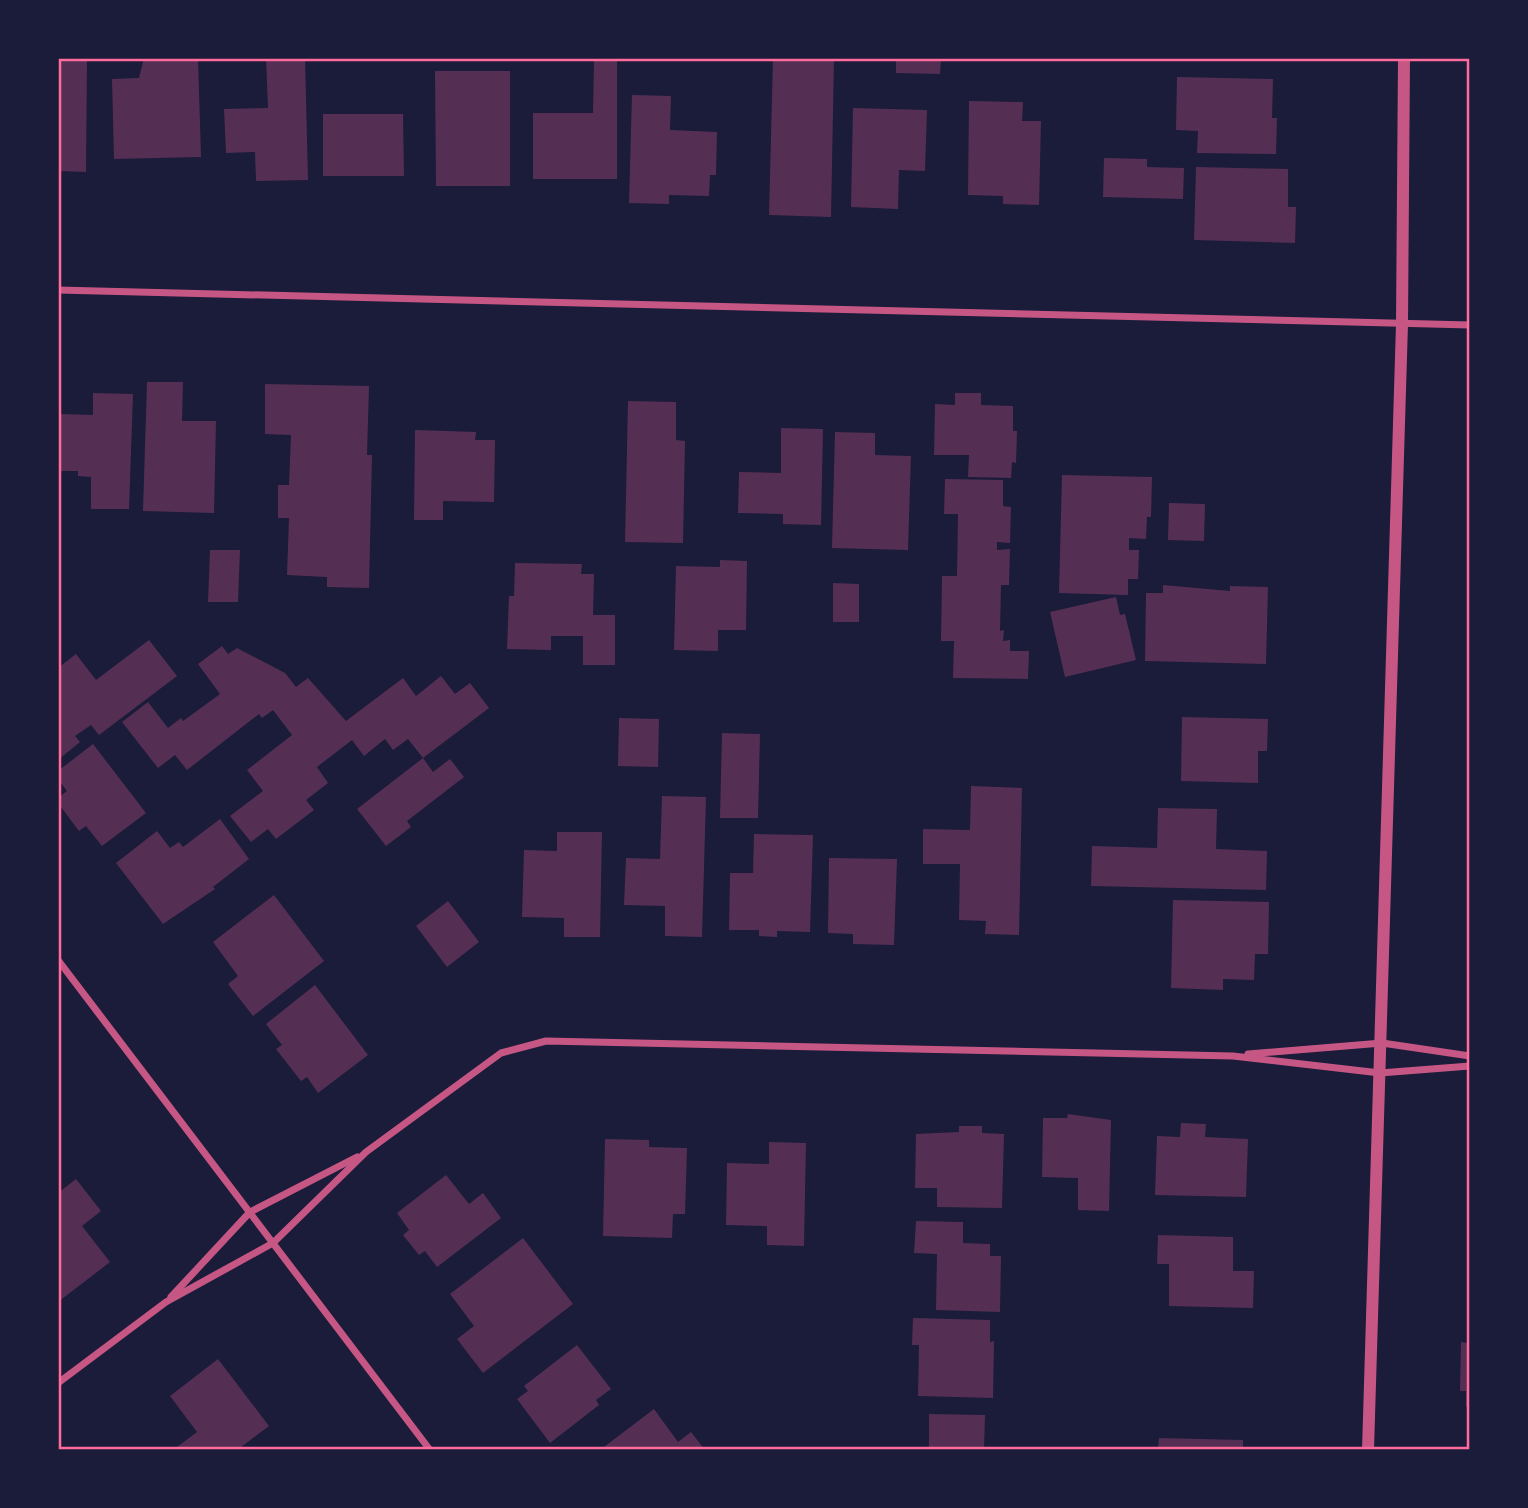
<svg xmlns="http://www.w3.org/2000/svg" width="1528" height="1508" font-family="Lora,serif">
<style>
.building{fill:#542f53}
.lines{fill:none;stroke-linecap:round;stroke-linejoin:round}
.minor{stroke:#c65784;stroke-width:7}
.tertiary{stroke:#c65784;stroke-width:12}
.neatline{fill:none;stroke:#ff6b9d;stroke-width:2.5}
</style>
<rect width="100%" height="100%" fill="#1b1b3a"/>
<g class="building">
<polygon points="58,58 87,58 86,172 58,171"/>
<polygon points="144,58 198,58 201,157 114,159 112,79 139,78"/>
<polygon points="266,58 305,58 308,180 256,181 255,152 226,153 224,109 268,108"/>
<polygon points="594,58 617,58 617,179 533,179 533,113 593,113"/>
<polygon points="773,58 834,58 831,217 769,215"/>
<polygon points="896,58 941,58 940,74 896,73"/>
<polygon points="435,71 510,71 510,186 436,186"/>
<polygon points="1177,77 1273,79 1272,118 1277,118 1276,154 1197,153 1198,131 1176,130"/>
<polygon points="632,95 671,96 670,130 717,132 716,175 710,175 709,196 669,195 669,204 629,203"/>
<polygon points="969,101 1023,102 1022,121 1041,121 1039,205 1003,204 1003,196 968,195"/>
<polygon points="853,108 927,110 925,171 899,170 898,209 851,207"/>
<polygon points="323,114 403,114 404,176 323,176"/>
<polygon points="1104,158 1147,159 1147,167 1184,168 1183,199 1103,197"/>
<polygon points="1196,167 1288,169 1288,207 1296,207 1295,243 1194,240"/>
<polygon points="147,382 183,382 182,421 216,421 214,513 143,511"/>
<polygon points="265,384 369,386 367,455 372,455 369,588 327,587 327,577 287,575 289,518 278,518 278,485 289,485 291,435 265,434"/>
<polygon points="93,393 133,394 129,509 91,509 91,477 78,476 78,471 58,471 58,414 93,415"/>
<polygon points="955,393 981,393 981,405 1013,406 1013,431 1017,431 1016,463 1012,462 1011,478 968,477 969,455 934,455 935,404 955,405"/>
<polygon points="628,401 676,402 676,440 685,441 683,543 625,542"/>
<polygon points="781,428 823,429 821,525 783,524 783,514 738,513 739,472 781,473"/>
<polygon points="415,430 476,432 475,440 495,440 494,502 443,501 443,520 414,520"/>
<polygon points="835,432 875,433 875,455 911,456 908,550 832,548"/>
<polygon points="1062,475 1152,477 1151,517 1147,517 1146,539 1129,538 1129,550 1139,550 1138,579 1128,579 1128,595 1059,593"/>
<polygon points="945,479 1003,480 1003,506 1011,507 1010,543 997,542 997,550 1010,549 1009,585 1001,585 1000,631 1004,630 1003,641 1010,640 1010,651 1029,651 1028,679 953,678 954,641 941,641 942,576 957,576 958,514 944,514"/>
<polygon points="1169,503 1205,504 1204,541 1168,540"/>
<polygon points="210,550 240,550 238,602 208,602"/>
<polygon points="720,560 747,561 746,630 718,630 718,651 674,650 676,566 720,567"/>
<polygon points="515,563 582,564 581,574 594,574 593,615 615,615 615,665 583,665 583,636 551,636 551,650 507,649 509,596 514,596"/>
<polygon points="833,583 859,584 859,622 833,622"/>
<polygon points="1163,585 1230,591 1230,586 1268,587 1266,664 1145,661 1146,593 1163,593"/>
<polygon points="1116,597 1120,615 1125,614 1136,660 1065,677 1050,612"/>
<polygon points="149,640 177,676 99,735 91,725 75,736 80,742 58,760 58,668 76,654 96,680"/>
<polygon points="222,646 228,654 237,648 285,673 296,687 308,678 346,721 403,678 416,696 441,676 455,694 470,683 489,708 423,758 408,739 393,750 385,739 364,756 352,740 317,767 328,783 306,800 314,810 276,839 268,829 251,842 230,816 263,791 247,770 292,735 273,710 262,718 259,714 187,770 175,755 158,768 122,722 148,702 168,728 181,718 183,721 220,694 198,664"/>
<polygon points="1182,717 1268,719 1267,751 1258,751 1258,783 1181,781"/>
<polygon points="619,718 659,719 658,767 618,766"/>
<polygon points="722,733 760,734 758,818 720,818"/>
<polygon points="93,744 146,813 102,846 86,826 79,831 58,803 58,798 67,791 58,779 58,771"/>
<polygon points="423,758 433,772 450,759 464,777 407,821 411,827 386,846 357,809"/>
<polygon points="971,786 1022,788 1019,935 985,934 986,921 959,920 960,864 923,864 923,829 970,830"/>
<polygon points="662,796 706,797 702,937 665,936 665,906 624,905 626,858 660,859"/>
<polygon points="1158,808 1217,809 1216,849 1267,851 1266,890 1091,886 1092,846 1157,848"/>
<polygon points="220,819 249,859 213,887 215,889 163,924 116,863 157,831 170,848 179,842 183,847"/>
<polygon points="557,832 602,832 600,937 564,937 564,918 522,917 524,850 557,851"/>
<polygon points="754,834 813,835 810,932 777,931 777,937 759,936 759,930 729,930 730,873 753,873"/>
<polygon points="829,858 897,859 894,945 853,944 853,934 828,933"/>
<polygon points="274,895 324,961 253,1016 228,984 238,976 213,942"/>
<polygon points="1173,900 1269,902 1268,954 1255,954 1254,980 1223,979 1223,990 1171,988"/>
<polygon points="448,901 479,942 447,967 416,926"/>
<polygon points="315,985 368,1055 318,1093 307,1077 301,1081 276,1049 282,1045 266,1024"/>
<polygon points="1068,1114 1111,1120 1109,1211 1078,1210 1078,1178 1042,1177 1043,1118 1067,1118"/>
<polygon points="1181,1123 1206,1124 1205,1137 1248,1139 1246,1197 1155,1195 1157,1136 1180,1137"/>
<polygon points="959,1126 982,1126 982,1133 1004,1134 1002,1208 937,1207 937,1188 915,1188 916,1134 959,1132"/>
<polygon points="605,1139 649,1140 649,1147 687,1148 685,1214 673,1214 672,1238 603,1236"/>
<polygon points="769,1142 806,1143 804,1246 767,1245 767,1226 726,1225 727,1163 769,1164"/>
<polygon points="446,1175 469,1204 483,1193 501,1218 437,1267 425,1251 419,1255 403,1235 409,1230 397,1213"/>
<polygon points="76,1179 101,1211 82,1226 110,1262 58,1302 58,1193"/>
<polygon points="916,1221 963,1222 963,1243 990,1244 990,1256 1001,1256 1000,1312 936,1310 937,1254 914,1253"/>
<polygon points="1158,1235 1233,1237 1233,1271 1254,1271 1253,1308 1169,1306 1169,1264 1157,1264"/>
<polygon points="523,1238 573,1304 483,1373 457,1339 474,1326 450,1294"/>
<polygon points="913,1318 990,1320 990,1342 994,1341 993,1398 918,1396 919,1345 912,1345"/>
<polygon points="1467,1323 1470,1323 1470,1407 1466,1407 1466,1391 1460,1391 1461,1342 1467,1343"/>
<polygon points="577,1345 611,1389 596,1400 599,1405 550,1443 517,1399 528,1391 524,1386"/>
<polygon points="218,1359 269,1426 237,1450 173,1450 197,1432 170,1396"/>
<polygon points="654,1409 678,1442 691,1432 705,1450 600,1450"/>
<polygon points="929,1414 985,1415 984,1450 929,1450"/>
<polygon points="1159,1438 1243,1440 1243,1450 1158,1450"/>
</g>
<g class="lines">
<g class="minor">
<polyline points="58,290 1470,325"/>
<polyline points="58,960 430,1450"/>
<polyline points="1248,1054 1382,1043 1470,1056"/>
<polyline points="171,1297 250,1212 357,1157"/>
<polyline points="58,1383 166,1302 273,1243 366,1152 501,1053 546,1041 1233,1056 1380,1073 1470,1066"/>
</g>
<polyline class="tertiary" points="1368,1450 1402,324 1404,58"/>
</g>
<rect width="1528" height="1508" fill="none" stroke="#1b1b3a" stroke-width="119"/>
<rect x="60" y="60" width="1408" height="1388" class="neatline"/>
</svg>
